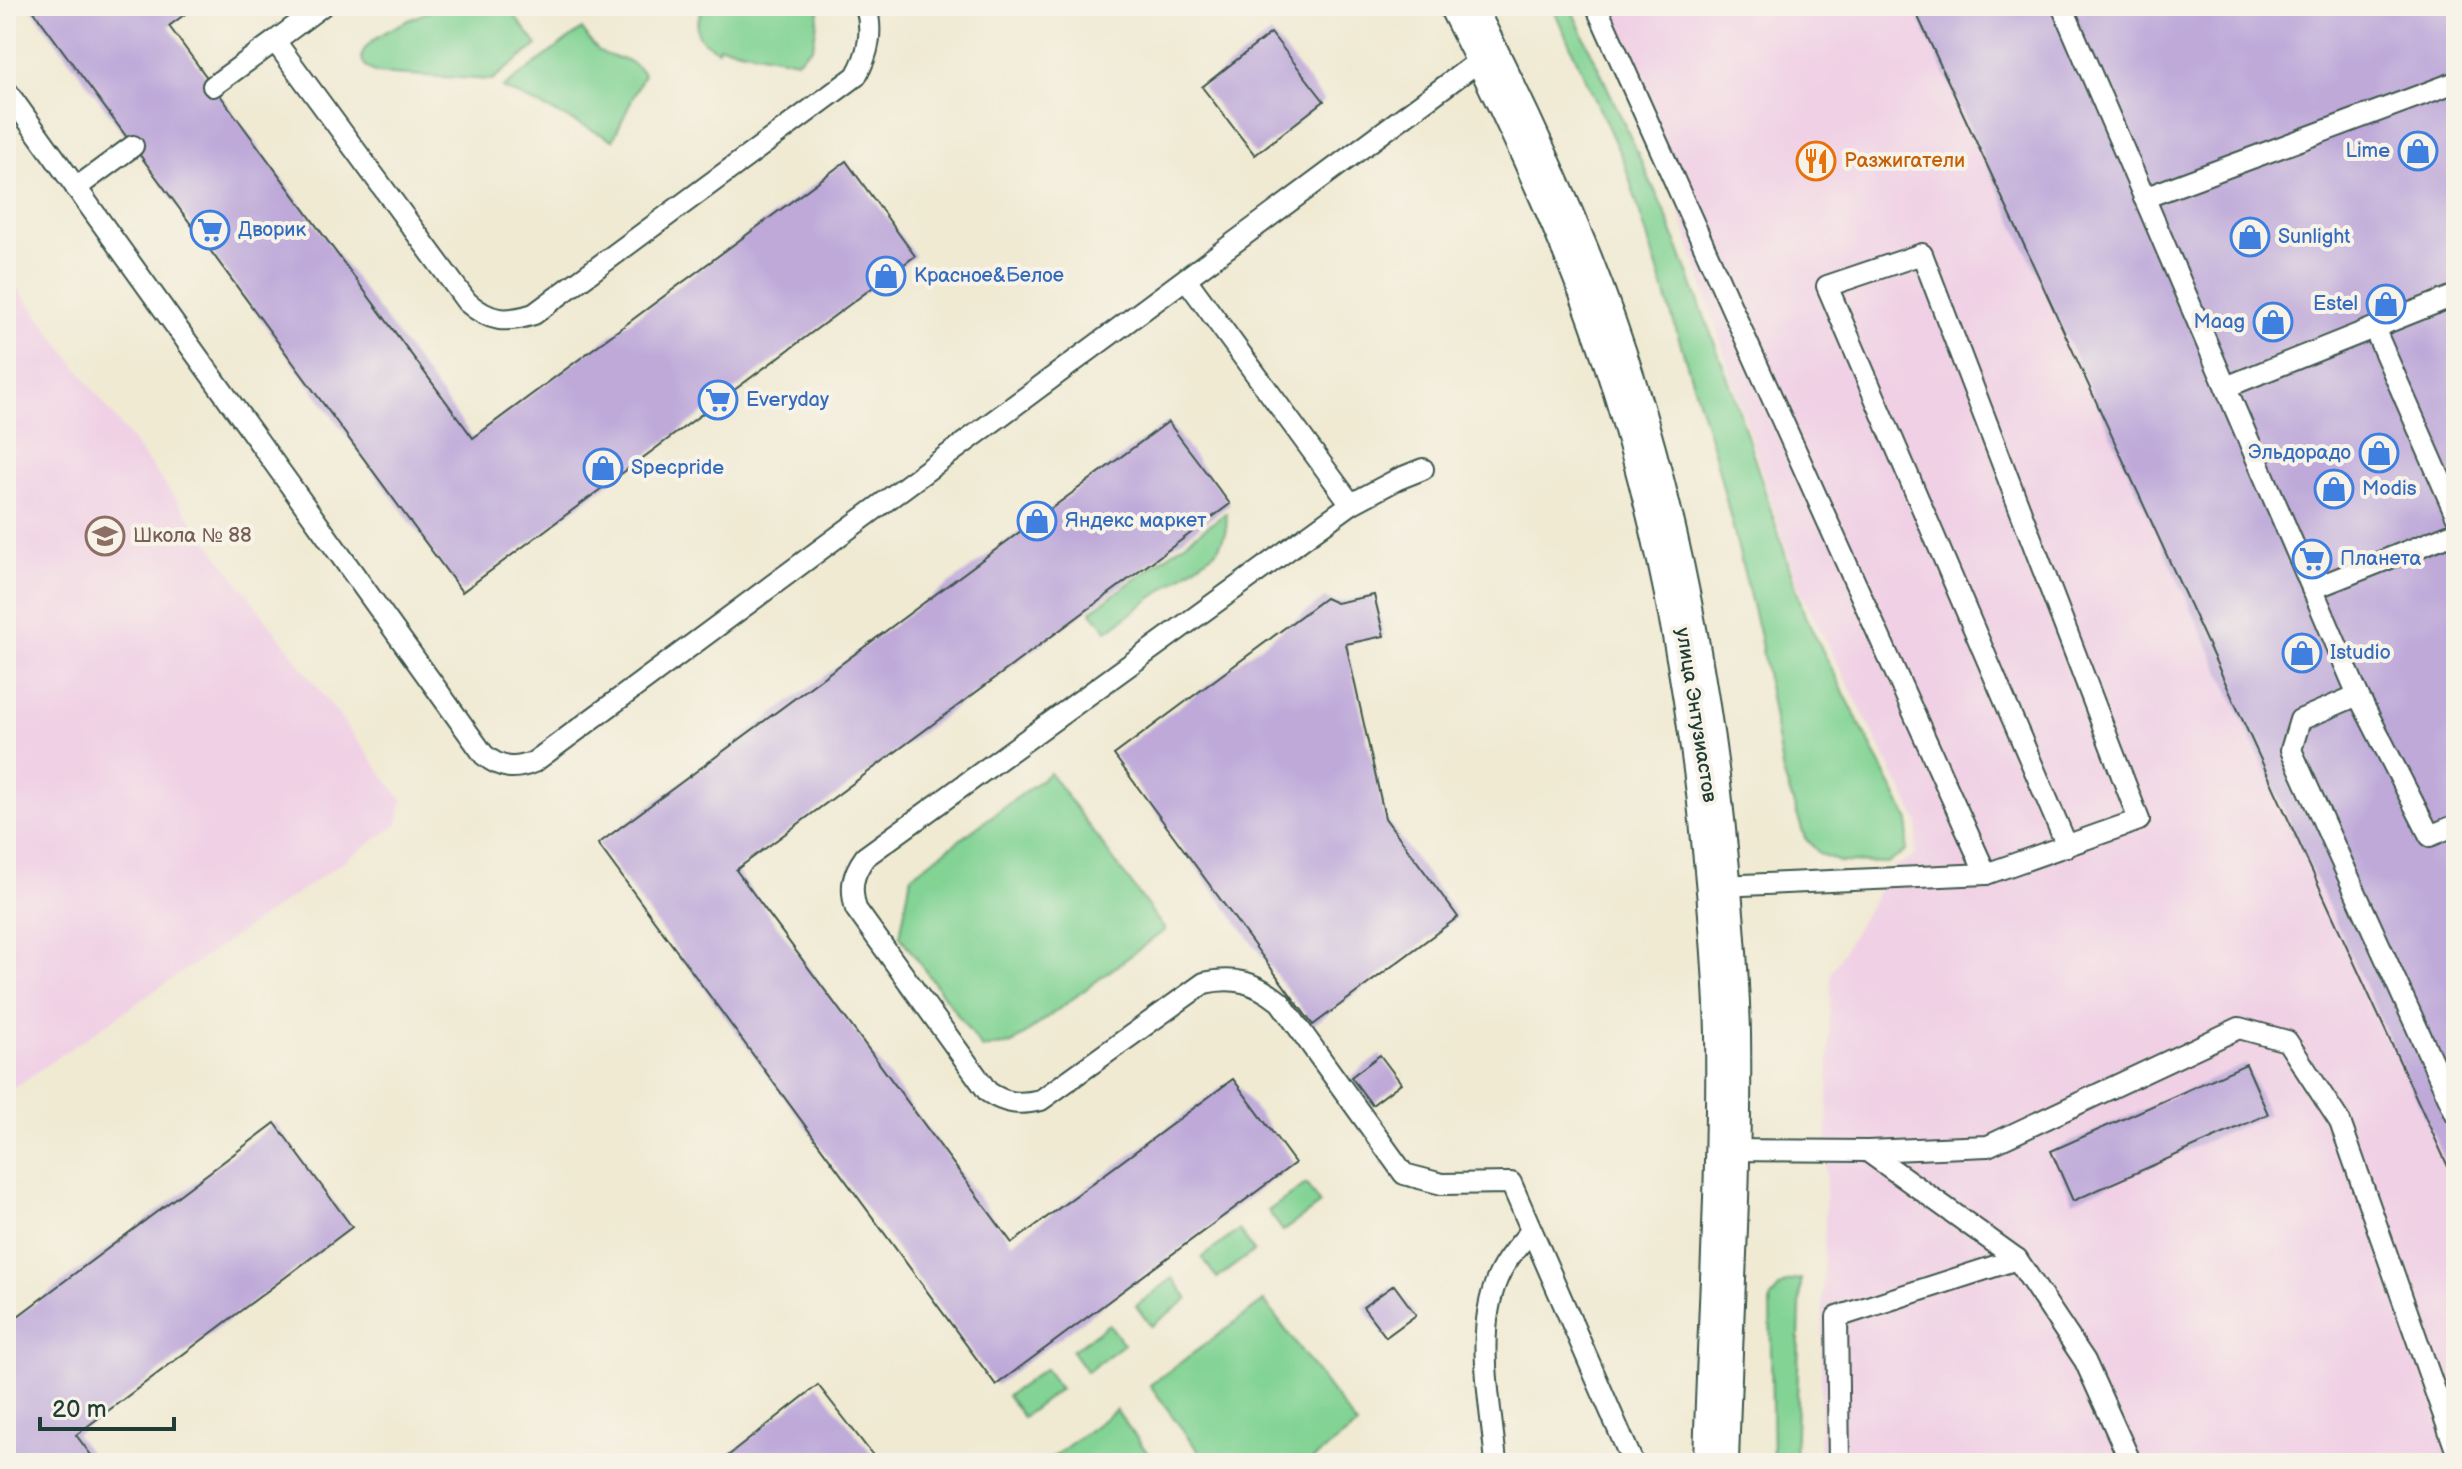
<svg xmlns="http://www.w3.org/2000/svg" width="2462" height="1469" font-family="'Balsamiq Sans',sans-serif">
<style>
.built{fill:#f0d0e5}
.green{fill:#82d394;stroke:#508864;stroke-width:2}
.building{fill:#bea9d9}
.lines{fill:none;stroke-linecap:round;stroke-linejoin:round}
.lane-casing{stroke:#3e574c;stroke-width:24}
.secondary-casing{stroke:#3e574c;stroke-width:48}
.lane{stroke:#fff;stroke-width:20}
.secondary{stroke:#fff;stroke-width:44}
.labels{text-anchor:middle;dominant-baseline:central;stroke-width:8;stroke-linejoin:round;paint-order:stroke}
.shop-label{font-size:20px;fill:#366cbe;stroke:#f7f3e8;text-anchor:start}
.food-label{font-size:20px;fill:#c56008;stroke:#f7f3e8;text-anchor:start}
.education-label{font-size:20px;fill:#785e54;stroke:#f7f3e8;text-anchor:start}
.street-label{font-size:20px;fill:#1f3d34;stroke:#f7f3e8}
</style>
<rect width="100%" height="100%" fill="#f7f3e8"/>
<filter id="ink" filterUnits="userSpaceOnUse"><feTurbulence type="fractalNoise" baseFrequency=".0125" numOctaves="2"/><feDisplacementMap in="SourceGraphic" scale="16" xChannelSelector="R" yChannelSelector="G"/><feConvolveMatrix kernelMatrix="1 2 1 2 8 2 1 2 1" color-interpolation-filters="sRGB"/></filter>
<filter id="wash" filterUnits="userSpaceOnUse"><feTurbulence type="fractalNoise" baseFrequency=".006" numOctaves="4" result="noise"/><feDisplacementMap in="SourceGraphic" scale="32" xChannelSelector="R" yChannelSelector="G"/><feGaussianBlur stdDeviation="1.8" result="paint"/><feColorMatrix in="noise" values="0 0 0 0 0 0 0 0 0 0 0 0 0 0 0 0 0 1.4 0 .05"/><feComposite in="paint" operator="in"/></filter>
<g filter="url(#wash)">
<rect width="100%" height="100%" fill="#f0ead3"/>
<g class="built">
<polygon points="1588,6 2456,6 2456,1463 1819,1463 1831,973 1892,867 1915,856 1918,822 1799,588 1676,201"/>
<polygon points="6,273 402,800 398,824 6,1093"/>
</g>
<g class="green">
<path d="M442,6H507L537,45L492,80L376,73C326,48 424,14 442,6Z"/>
<path d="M704,6H820L813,46L797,61L719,46L718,50C693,39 693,28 704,6Z"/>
<polygon points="1552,6 1570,6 1666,215 1733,392 1805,616 1909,821 1906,851 1888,863 1839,862 1819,853 1805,838 1783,773 1760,637 1714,451 1624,162"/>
<path d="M582,29C587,36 592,44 598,50C615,62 627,53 644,74L613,140L503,88Z"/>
<path d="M1226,513C1228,528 1225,538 1216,551L1107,631L1091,611Z"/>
<polygon points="1050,773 1165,930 1012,1044 982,1048 900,936 911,876"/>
<polygon points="1306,1184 1320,1204 1283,1231 1268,1211"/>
<polygon points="1239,1230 1254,1251 1217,1278 1202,1258"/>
<polygon points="1173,1278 1188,1299 1151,1326 1136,1306"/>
<path d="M1801,1279L1795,1463H1776L1773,1458L1770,1300C1779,1286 1785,1281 1801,1279Z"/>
<polygon points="1264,1301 1357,1426 1308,1463 1207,1463 1150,1385"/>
<polygon points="1109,1324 1124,1344 1087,1372 1072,1351"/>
<polygon points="1045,1369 1060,1389 1023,1417 1007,1396"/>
<polygon points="1116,1410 1155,1463 1045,1463"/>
</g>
<g id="blocks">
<g class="building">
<polygon points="30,6 196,6 169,26 473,438 846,161 915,256 462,592"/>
<polygon points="1913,6 2456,6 2456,1184 2019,234"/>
<polygon points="1271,33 1324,101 1255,155 1202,87"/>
<polygon points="1168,422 1230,504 736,870 1012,1243 1233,1079 1295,1163 996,1385 598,844"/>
<polygon points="1374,595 1384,636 1346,644 1385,818 1458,917 1313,1025 1114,755 1325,598 1336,603"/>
<polygon points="1380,1055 1401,1083 1372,1105 1351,1077"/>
<polygon points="2246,1064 2268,1114 2073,1201 2051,1151"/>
<polygon points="275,1123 352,1227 76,1435 97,1463 6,1463 6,1325"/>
<polygon points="1394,1285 1416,1315 1386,1337 1363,1307"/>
<polygon points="818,1385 879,1463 719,1463"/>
</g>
</g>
</g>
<g filter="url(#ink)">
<use href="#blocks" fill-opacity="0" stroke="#3e574c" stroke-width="2"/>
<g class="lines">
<g class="lane-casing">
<g id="lane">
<path d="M322,6L275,41L467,302C490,322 506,323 534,314L856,76C869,53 873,32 866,6"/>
<polyline points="1596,6 1986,874"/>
<polyline points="2062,6 2358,695"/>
<polyline points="213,86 275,41"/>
<path d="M6,90L484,755C501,769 515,770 534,762L1487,55"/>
<polyline points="76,188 133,146"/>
<polyline points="2144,198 2456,82"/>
<polyline points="1186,279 1351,504"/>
<polyline points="2374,328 2456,515"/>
<polyline points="2226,387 2456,295"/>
<path d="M1423,469L1398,479L1351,504L865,857C852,875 850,888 856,909L988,1092C1006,1104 1020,1105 1041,1100L1204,983C1235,976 1255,982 1280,1002L1404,1174L1442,1184L1511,1183L1633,1463"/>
<polyline points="2312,589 2456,532"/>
<polyline points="2456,825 2430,836 2358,695 2300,720 2291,750 2456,1114"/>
<polyline points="1720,886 1986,874 2139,820 1922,254 1827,286 2067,846"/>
<polyline points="1726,1150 1867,1151 2017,1259 2085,1361 2131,1463"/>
<polyline points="1867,1151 1988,1146 2239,1028 2287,1041 2340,1122 2456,1450"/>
<path d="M1496,1463C1491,1404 1474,1332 1498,1277C1506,1259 1519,1245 1531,1231"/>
<polyline points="1839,1463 1837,1317 2017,1259"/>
</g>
</g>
<g class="secondary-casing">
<path id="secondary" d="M1462,6C1504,88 1544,173 1579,259C1647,428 1687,613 1709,793C1718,873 1726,953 1728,1033C1730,1176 1720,1320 1716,1463"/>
</g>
<use href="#lane" class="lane"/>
<use href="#secondary" class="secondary"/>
</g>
</g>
<defs>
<g id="shop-ring" transform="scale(2)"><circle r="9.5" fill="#f7f3e8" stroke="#3f7fe0" stroke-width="1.5"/><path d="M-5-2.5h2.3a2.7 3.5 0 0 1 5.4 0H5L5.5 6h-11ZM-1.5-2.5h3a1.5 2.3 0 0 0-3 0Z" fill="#3f7fe0"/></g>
<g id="restaurant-ring" transform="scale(2)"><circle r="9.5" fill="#f7f3e8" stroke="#e8710a" stroke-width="1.5"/><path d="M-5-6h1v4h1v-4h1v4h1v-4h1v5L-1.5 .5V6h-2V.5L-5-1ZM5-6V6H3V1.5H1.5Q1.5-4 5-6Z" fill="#e8710a"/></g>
<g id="supermarket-ring" transform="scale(2)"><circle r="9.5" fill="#f7f3e8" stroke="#3f7fe0" stroke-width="1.5"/><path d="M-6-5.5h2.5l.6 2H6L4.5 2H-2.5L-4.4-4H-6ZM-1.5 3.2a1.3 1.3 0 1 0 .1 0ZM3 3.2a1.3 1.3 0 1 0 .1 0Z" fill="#3f7fe0"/></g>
<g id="school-ring" transform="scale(2)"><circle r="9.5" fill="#f7f3e8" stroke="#8d6e63" stroke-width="1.5"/><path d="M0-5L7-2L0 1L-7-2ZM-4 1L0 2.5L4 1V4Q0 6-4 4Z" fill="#8d6e63"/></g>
</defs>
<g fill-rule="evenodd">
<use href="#shop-ring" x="2418" y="151"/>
<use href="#restaurant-ring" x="1816" y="161"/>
<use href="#supermarket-ring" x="210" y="230"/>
<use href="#shop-ring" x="2250" y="237"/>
<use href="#shop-ring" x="886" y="276"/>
<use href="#shop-ring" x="2386" y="304"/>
<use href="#shop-ring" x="2273" y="322"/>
<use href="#supermarket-ring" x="718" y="400"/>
<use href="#shop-ring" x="2379" y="453"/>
<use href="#shop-ring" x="603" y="468"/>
<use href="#shop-ring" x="2334" y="489"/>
<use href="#shop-ring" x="1037" y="521"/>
<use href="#school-ring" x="105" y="536"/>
<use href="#supermarket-ring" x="2312" y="559"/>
<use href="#shop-ring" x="2302" y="653"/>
</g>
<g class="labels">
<g class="shop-label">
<text x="2390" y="151" text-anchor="end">Lime</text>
<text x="238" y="230">Дворик</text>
<text x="2278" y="237">Sunlight</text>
<text x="914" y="276">Красное&amp;Белое</text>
<text x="2358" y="304" text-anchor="end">Estel</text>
<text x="2245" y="322" text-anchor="end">Maag</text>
<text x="746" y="400">Everyday</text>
<text x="2351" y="453" text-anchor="end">Эльдорадо</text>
<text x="631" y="468">Specpride</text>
<text x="2362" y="489">Modis</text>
<text x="1065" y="521">Яндекс маркет</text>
<text x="2340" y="559">Планета</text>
<text x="2330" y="653">Istudio</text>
</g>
<g class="food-label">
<text x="1844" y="161">Разжигатели</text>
</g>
<g class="education-label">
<text x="133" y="536">Школа № 88</text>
</g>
<g class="street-label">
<text transform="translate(1696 715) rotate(81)">улица Энтузиастов</text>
</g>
</g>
<rect width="2462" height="1469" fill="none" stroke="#f7f3e8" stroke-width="32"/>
<path d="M40 1417v12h134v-12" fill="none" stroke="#1f3d34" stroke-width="4"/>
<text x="52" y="1417" font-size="24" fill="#1f3d34" stroke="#f7f3e8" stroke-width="6" paint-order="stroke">20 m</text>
</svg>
